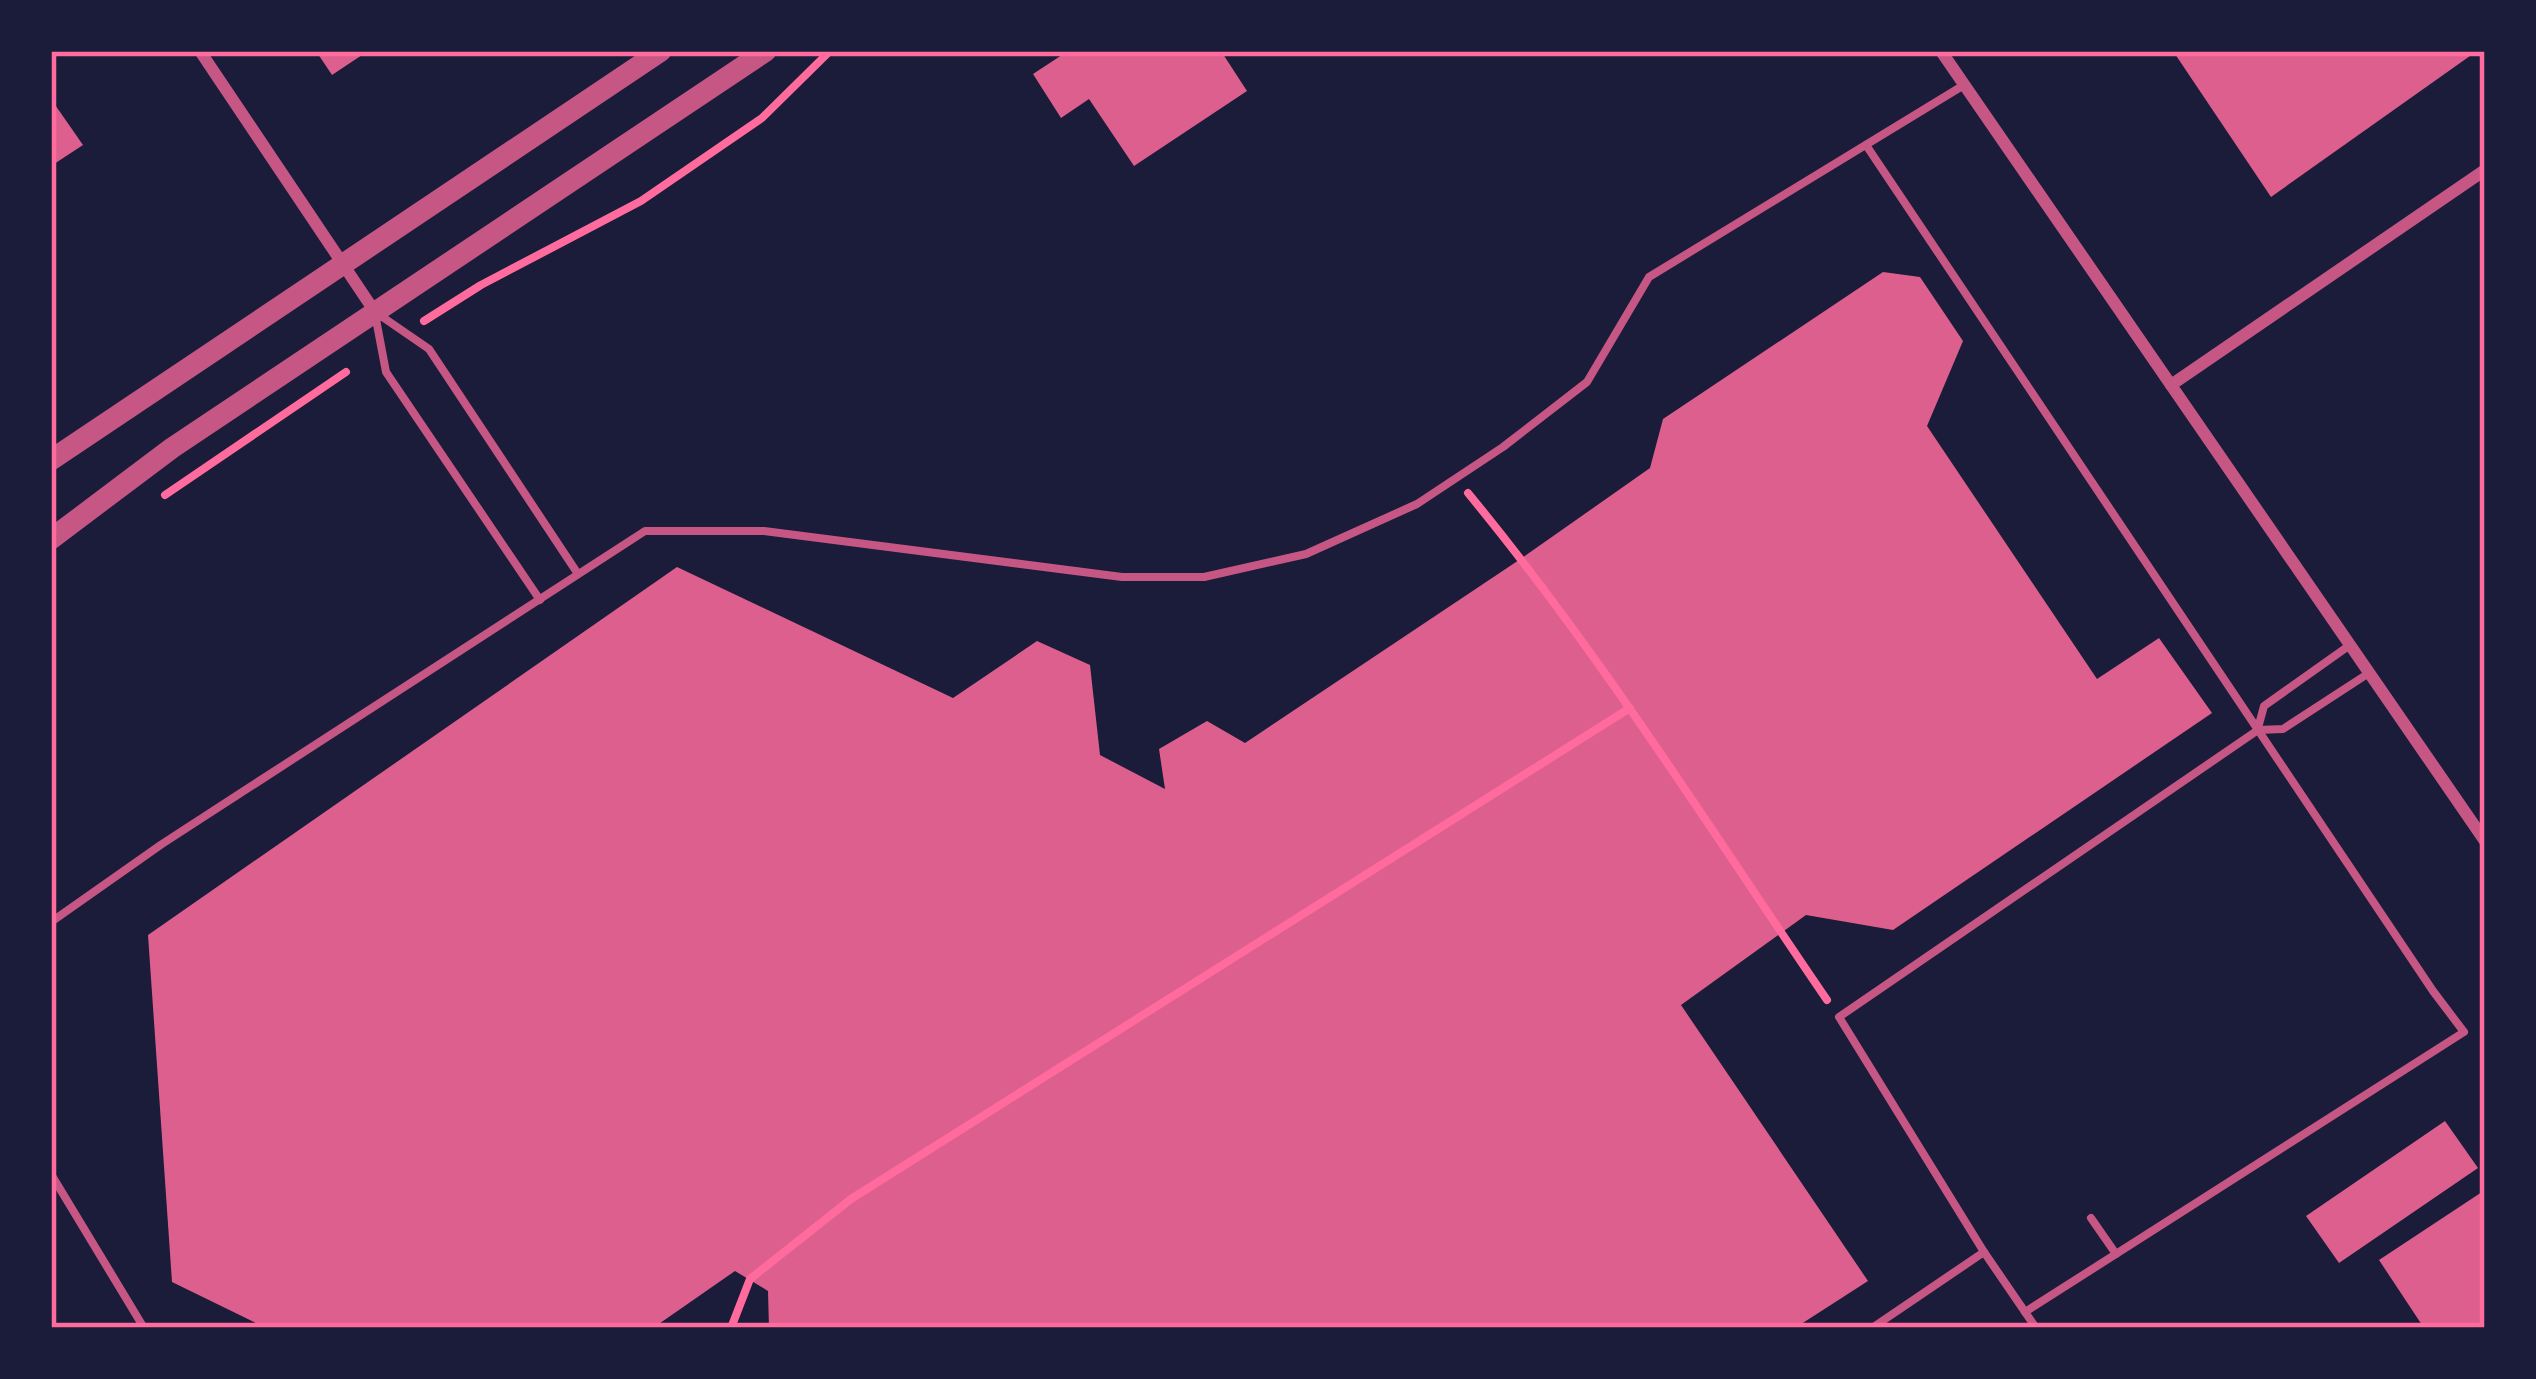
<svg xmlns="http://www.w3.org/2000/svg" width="2536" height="1379" font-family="Mulish,sans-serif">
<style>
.building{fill:#dd5f8e}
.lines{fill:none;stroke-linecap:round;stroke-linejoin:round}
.path{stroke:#ff6b9d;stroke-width:8}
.service{stroke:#c65784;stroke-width:8}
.minor{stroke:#c65784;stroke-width:12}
.tertiary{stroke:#c65784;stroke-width:21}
.neatline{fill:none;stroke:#ff6b9d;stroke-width:4.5}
</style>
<rect width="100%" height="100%" fill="#1b1b3a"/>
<g class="building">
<polygon points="316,51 368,51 332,75"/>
<polygon points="1068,51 1221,51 1247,91 1134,166 1089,99 1061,118 1033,74"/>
<polygon points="2173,51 2477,51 2271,197"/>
<polygon points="51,99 83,145 51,166"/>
<polygon points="1883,272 1920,277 1963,341 1927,426 2097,679 2159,638 2212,713 1893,930 1806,915 1681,1005 1868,1281 1795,1328 769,1328 768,1291 735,1271 653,1328 266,1328 172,1282 148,935 677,567 953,698 1037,641 1090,665 1100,755 1165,789 1159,749 1207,721 1245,743 1522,558 1650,468 1663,419"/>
<polygon points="2445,1121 2478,1168 2339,1263 2306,1216"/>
<polygon points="2485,1190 2485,1328 2424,1328 2379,1260"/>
</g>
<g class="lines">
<g class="path">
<polyline points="424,321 481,285 641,201 762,118 830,51"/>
<path d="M1468,493C1600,653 1710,829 1827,1000"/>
<polyline points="165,495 346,372"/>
<polyline points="731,1328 750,1279 851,1199 1630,708"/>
</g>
<g class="service">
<polyline points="1866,145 2433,991 2464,1032 2025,1312"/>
<polyline points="375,314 386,372 540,600"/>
<polyline points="381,316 429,349 578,574"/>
<polyline points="2258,728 2264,706 2350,645"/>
<polyline points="51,922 162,844 645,531 764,531 1122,577 1204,577 1306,554 1417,504 1503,447 1587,382 1649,277 1964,85"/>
<polyline points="51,1174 144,1328"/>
<polyline points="2091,1218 2116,1254"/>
<polyline points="1872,1328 1984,1252"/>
<polyline points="2036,1328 1984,1252 1839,1017 2258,730 2283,729 2369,673"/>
</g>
<g class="minor">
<polyline points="200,51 375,312"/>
<polyline points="1941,51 2485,841"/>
<polyline points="2171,385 2485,170"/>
</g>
<g class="tertiary">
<polyline points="51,460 661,51"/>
<polyline points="51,539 172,448 766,51"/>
</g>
</g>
<rect width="2536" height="1379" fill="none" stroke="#1b1b3a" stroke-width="108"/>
<rect x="54" y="54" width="2428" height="1271" class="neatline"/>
</svg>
